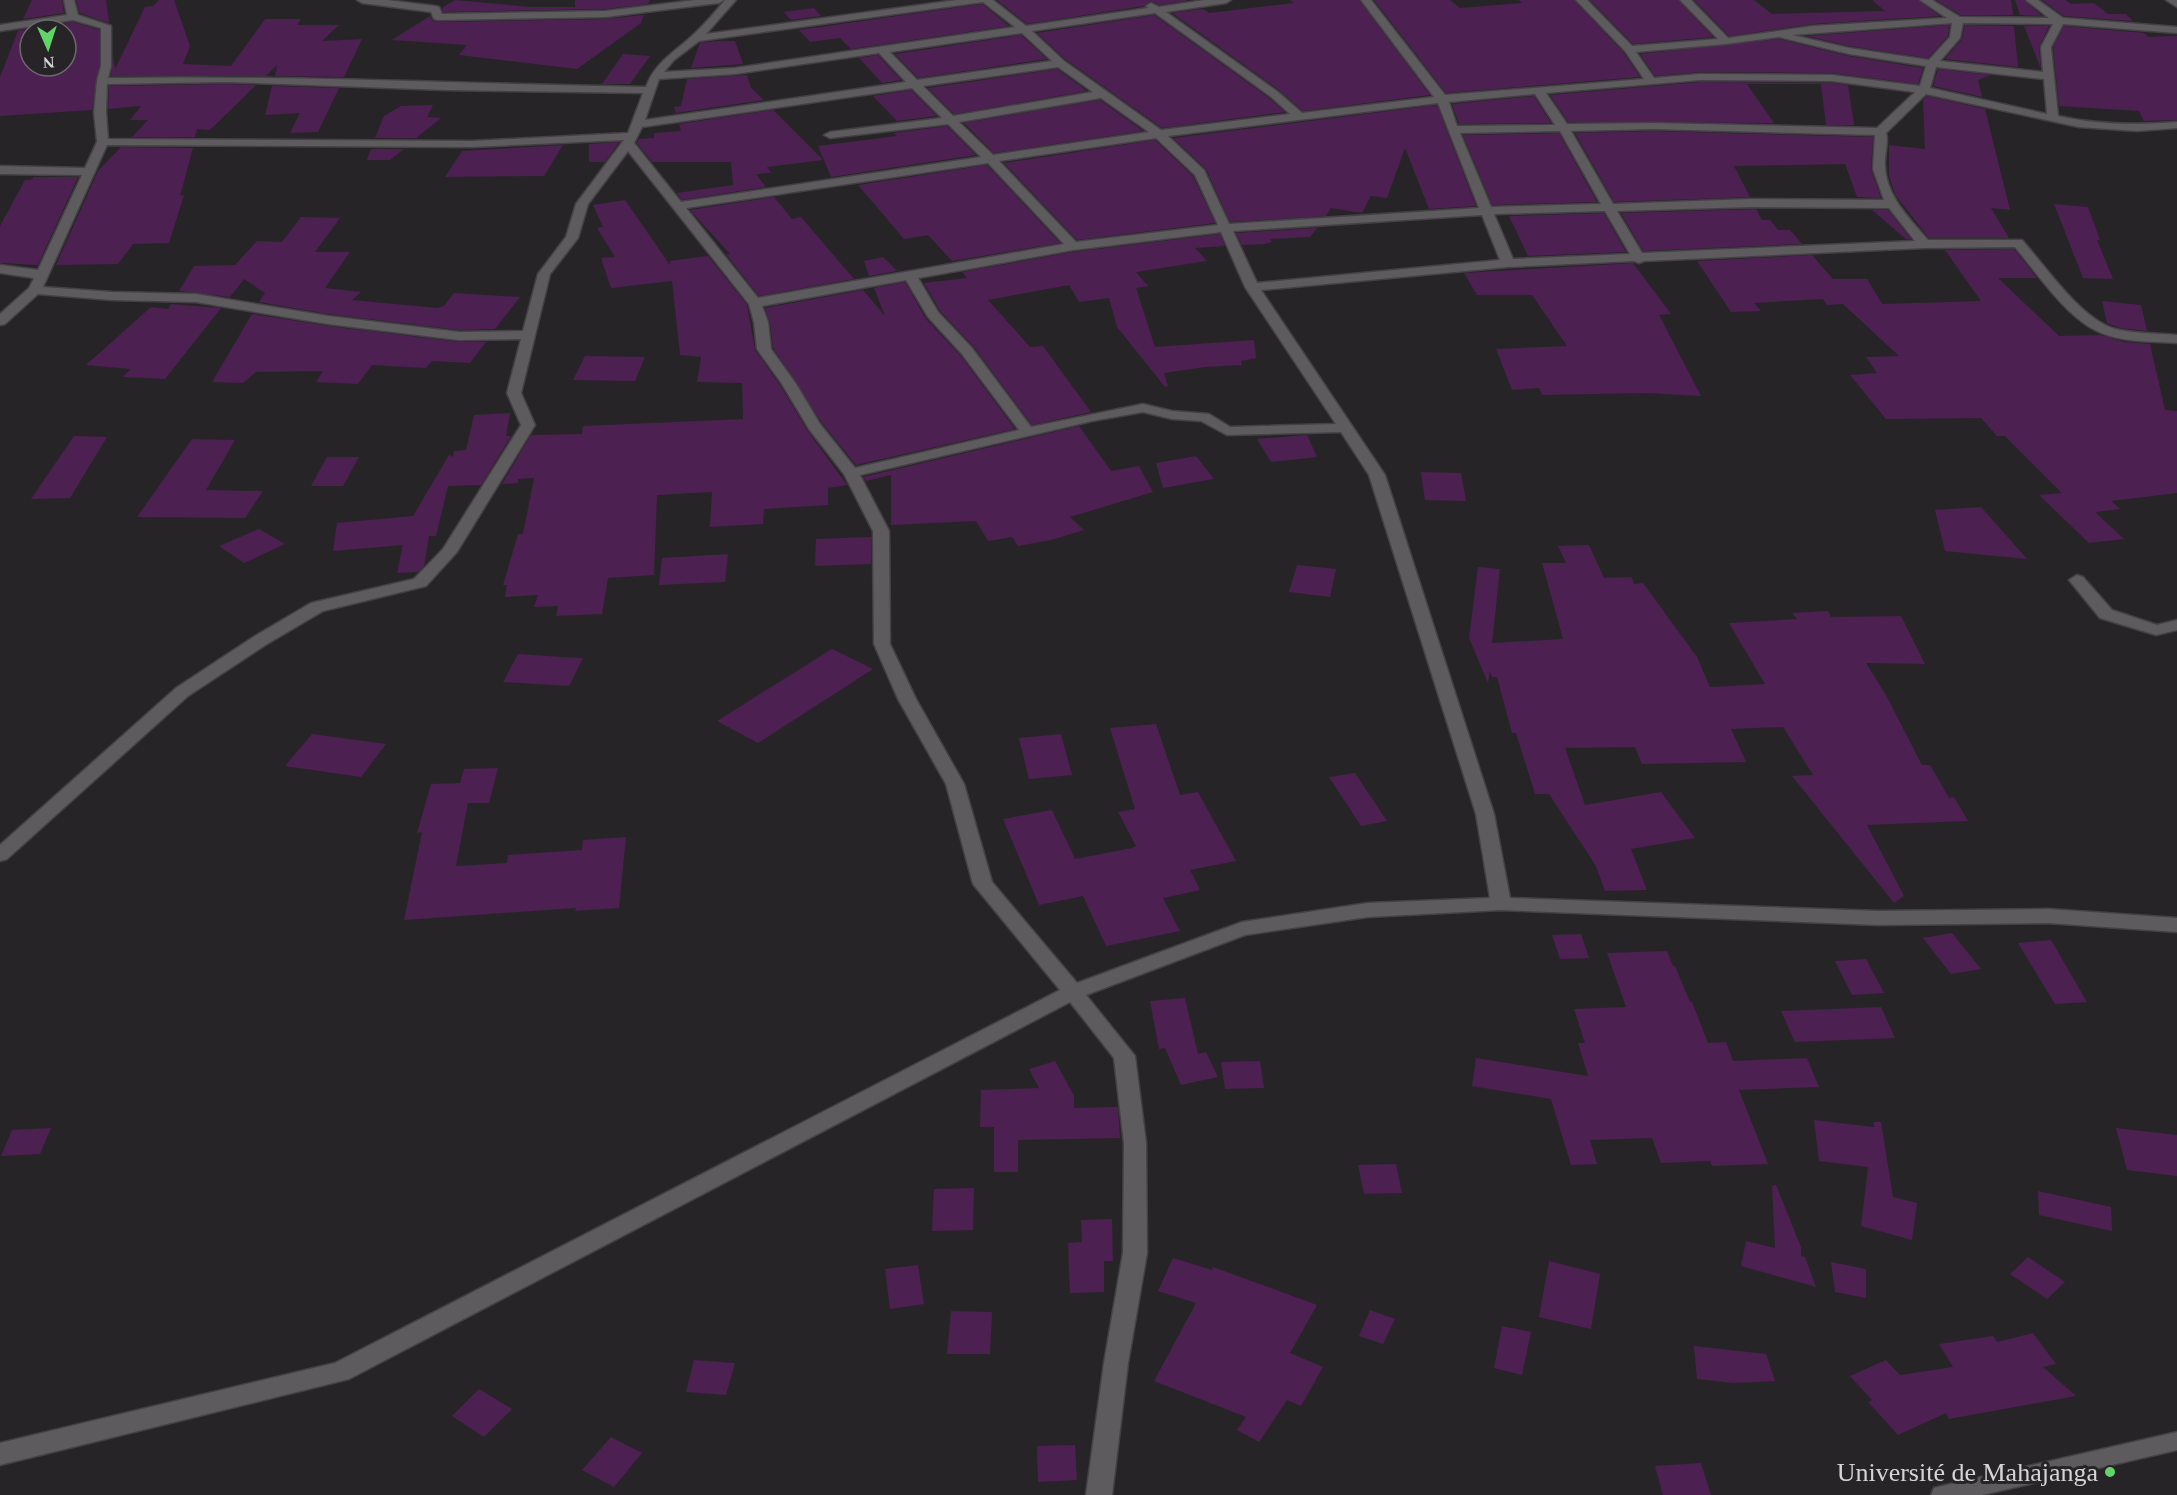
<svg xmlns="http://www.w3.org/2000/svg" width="2177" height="1495" font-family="'Times New Roman',serif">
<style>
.building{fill:#4c2051;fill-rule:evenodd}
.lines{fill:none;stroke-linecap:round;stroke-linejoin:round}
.service-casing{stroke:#434143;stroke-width:3}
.minor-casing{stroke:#434143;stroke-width:3}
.service{fill:#5e5b5e;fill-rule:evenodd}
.minor{fill:#5e5b5e;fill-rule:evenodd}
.poi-dot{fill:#62d469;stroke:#272428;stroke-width:2}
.labels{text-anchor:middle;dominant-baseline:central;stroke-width:6;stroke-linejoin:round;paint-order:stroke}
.near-poi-label{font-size:26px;fill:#d6d4d6;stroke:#272428;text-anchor:end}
</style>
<rect width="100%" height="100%" fill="#272428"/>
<g class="building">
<polygon points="32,0 62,0 64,13 23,19"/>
<polygon points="76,0 106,0 109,23 80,13"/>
<polygon points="159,0 174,0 190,46 183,64 231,66 265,19 301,19 297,25 339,25 322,41 362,39 344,77 275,76 277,65 266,76 111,76 113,56 115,69 145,7 153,6"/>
<polygon points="455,0 531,7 575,7 575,0 650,0 648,4 606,9 443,12 442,8"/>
<polygon points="997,0 1186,0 1186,1 1159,5 1150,1 1144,6 1027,24"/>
<polygon points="1290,0 1359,0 1430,95 1303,111 1279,90 1172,13 1203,9 1209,13 1294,3"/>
<polygon points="1374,0 1450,0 1460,8 1522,3 1519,0 1574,0 1623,52 1640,77 1446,93"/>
<polygon points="1590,0 1678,0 1713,37 1633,44"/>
<polygon points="1694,0 1754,0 1772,14 1885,11 1872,0 1918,0 1940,16 1813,24 1729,36"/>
<polygon points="1936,0 2011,0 2013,15 1961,15"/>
<polygon points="2015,0 2024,0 2042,16 2020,15"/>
<polygon points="2042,0 2065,0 2071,4 2094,3 2108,14 2126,14 2133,21 2064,16"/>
<polygon points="982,4 1009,26 851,49 840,38 810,42 799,30"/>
<polygon points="814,8 821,16 791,20 784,12"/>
<polygon points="644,15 641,23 577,69 459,55 467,45 392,40 430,16 433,21 438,22 606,19"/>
<polygon points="1154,15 1269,98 1285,112 1162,128 1065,59 1037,33"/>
<path d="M73,22L99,30V66L92,110L0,116V77L18,31ZM30,30H66V66H30Z"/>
<polygon points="1949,25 1948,36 1928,58 1849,46 1807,36"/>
<polygon points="1965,25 2014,26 2018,67 1945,59 1962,39"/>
<polygon points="2024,26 2049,26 2039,47 2041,69"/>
<polygon points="2064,26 2144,33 2148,37 2177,36 2177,120 2144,121 2139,111 2059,106 2053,47"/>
<polygon points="1021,35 1047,59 918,78 895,54"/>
<polygon points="1779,39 1848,56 1923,68 1918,84 1832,73 1700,72 1655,76 1640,54"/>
<polygon points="718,41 735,41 743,64 691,68 700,43"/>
<polygon points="623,54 650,56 630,84 602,84"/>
<polygon points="878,55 901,80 882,83 859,58"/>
<polygon points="1057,69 1087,91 954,114 928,88"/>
<polygon points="1938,69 1991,75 1978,80 1982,97 1933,86"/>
<polygon points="747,75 751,88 764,100 676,113 674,107 681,106 687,79"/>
<polygon points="1700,82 1832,83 1848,85 1854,125 1826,125 1821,84 1747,84 1774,123 1568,122 1550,95"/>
<polygon points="227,84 256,85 210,130 197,129 195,137 132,137 148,120 130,120 141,106 108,109 109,86"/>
<polygon points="272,86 339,88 318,132 290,133 300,113 265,115"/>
<polygon points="911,90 937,116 897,121 873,96"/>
<polygon points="1534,96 1551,123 1459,124 1452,104"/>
<polygon points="1927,96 1985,109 2010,210 1991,208 2009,238 1929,238 1896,196 1889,176 1889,145 1925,149 1923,100"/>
<polygon points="1100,100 1143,131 994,153 964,123"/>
<polygon points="433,105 427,117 441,118 416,138 375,138 384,116 401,106"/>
<polygon points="1437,105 1476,206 1429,209 1405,148 1387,198 1371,196 1362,213 1331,208 1326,216 1230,222 1206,169 1173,138"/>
<polygon points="773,110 823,160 767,167 771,173 756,174 766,187 682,200 677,193 733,185 731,162 652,162 637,143 639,139 654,138 654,133 681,131 679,124"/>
<polygon points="947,126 976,155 831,177 818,146 897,136 894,133"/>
<polygon points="1653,131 1873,137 1871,169 1881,198 1857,197 1845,164 1734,166 1750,197 1614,202 1575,133"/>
<polygon points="1559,133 1597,202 1492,205 1463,135"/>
<polygon points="1155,140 1193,176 1215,223 1077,240 1004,163"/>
<polygon points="619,142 605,162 589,162 589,144"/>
<polygon points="563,145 544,176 445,177 462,151"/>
<polygon points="121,147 193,148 180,196 184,195 169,243 133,244 118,264 56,265 98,171"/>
<polygon points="371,149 404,149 390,160 367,160"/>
<polygon points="987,165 1060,243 952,261 928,235 904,239 858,185"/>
<polygon points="34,177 78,177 38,265 0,263 0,226 25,180 31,180"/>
<polygon points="774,197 792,219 801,217 854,279 759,296 726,254 730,254 690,210"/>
<polygon points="625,200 670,265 670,261 708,256 747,305 755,350 780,385 807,430 847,485 828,488 828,505 764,509 763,524 710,527 712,492 657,495 654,575 608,578 602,614 556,616 558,606 534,607 538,595 505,597 507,585 503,585 518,534 523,534 534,478 518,479 518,483 502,484 531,435 582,434 583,426 743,419 742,383 697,382 701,357 680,355 672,281 611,288 601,258 615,257 597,228 603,227 593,205"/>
<polygon points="2054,204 2088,207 2100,240 2097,240 2113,279 2083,278"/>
<polygon points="1756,209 1762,220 1770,220 1778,230 1790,230 1802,244 1643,251 1621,213"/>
<polygon points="1872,210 1888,210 1911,239 1906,239"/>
<polygon points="1604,213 1626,252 1528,256 1509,216"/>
<polygon points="301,217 340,218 315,252 350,252 325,288 361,292 352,300 438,308 444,306 454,293 520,297 495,329 459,330 328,314 259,302 265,293 244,279 230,297 179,291 194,266 235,265 257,241 282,242"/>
<polygon points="1317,228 1310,237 1270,239 1272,242 1265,244 1242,245 1236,233"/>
<polygon points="1220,234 1225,246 1195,248 1207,261 1136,272 1148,286 1136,288 1155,347 1254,340 1256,358 1241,361 1242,365 1205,367 1164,373 1168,386 1165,387 1117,327 1109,298 1079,302 1069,285 988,300 1030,347 1043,346 1091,412 1032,425 974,347 940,311 924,283 967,278 962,272 1073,252"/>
<polygon points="2014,249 2037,278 1998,278 2059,336 2101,335 2124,342 2150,344 2165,410 2177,411 2177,493 2111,501 2120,509 2095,512 2124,539 2089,543 2039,495 2062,493 2005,436 1997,436 1981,418 1886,419 1850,375 1877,373 1866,357 1899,356 1843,304 1827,305 1823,299 1754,303 1761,311 1731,312 1697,261 1812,255 1833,279 1867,279 1882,304 1981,301 1945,250"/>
<polygon points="883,257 897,271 869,276 864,261"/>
<polygon points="1633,263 1671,314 1659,315 1701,396 1645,393 1542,395 1539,388 1512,390 1496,349 1567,346 1532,295 1477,295 1464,273"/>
<polygon points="905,282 926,319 960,355 1015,429 856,465 822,423 773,348 770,322 765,308 863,290 885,316 874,288"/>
<polygon points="2102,301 2141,305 2147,331 2120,328 2107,323"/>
<polygon points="171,304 221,308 165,379 123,377 131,369 86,365 151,307 168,309"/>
<polygon points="252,314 328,326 459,342 486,342 470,363 432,361 426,368 372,365 358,384 316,382 323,371 256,372 243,383 212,382"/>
<polygon points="585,356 645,357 635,381 573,380"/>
<polygon points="510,413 506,436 511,436 481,485 448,486 436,536 429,536 424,566 418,572 397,573 403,545 333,551 337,523 413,516 449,455 453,457 454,451 466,450 474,415"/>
<polygon points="1079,426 1111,471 1139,466 1153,492 1070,517 1084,530 1051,540 1018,546 1012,537 988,541 976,521 891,525 891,475 866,481 863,477"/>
<polygon points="1307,435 1317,457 1271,462 1257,439"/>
<polygon points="74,436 107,437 70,498 31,499"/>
<polygon points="192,439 235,440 206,490 263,491 245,518 137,517"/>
<polygon points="1196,456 1214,479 1163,488 1156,463"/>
<polygon points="327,457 359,457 343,486 311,486"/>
<polygon points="1421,472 1461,473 1466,501 1425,500"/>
<polygon points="1981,507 2027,559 1945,551 1935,510"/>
<polygon points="259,529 285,544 244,563 219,546"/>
<polygon points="871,537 871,564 815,566 816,539"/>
<polygon points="1589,545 1604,578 1632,577 1634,584 1643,583 1697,657 1710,687 1765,684 1729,623 1797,619 1792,613 1828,611 1831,617 1901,616 1925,664 1866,663 1887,697 1922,765 1930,765 1949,798 1954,797 1968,821 1867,825 1904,896 1894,903 1792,776 1813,775 1783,727 1731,729 1746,762 1642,764 1635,747 1565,748 1585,805 1661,792 1695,838 1631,849 1647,890 1605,891 1596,866 1549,794 1535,794 1516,733 1512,733 1497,677 1492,677 1490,671 1488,683 1469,638 1478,567 1500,569 1492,643 1563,639 1542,563 1566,563 1558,546"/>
<polygon points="728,554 725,582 659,585 662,558"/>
<polygon points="1297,565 1336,569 1330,597 1289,592"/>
<polygon points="832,649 873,669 758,743 717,721"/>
<polygon points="518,654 561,657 583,658 569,686 503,682"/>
<polygon points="1156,724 1180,795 1198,792 1236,861 1190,870 1200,890 1163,898 1180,931 1106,946 1083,896 1039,905 1003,819 1052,810 1075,859 1132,848 1136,846 1118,812 1135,809 1110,728"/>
<polygon points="312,734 386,744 361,777 285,766"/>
<polygon points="1061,734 1072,775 1029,779 1019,738"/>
<polygon points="498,768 489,803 468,803 456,866 507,863 508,855 582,850 583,840 626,837 619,908 575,911 576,908 404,920 422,832 417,833 431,784 460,783 464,769"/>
<polygon points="1355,773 1387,821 1361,826 1329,777"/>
<polygon points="1952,933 1981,969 1951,974 1923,938"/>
<polygon points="1581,934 1589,958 1560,959 1552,935"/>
<polygon points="2051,940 2087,1002 2055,1004 2018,943"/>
<polygon points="1667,951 1673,966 1675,966 1690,1002 1692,1002 1708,1043 1726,1042 1733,1061 1807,1058 1819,1087 1739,1090 1768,1164 1712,1166 1710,1161 1661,1163 1652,1138 1590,1140 1597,1164 1571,1165 1551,1099 1472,1086 1476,1058 1588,1076 1578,1043 1585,1043 1574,1009 1626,1007 1607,953"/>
<polygon points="1866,959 1884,993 1852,995 1835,961"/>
<polygon points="1185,998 1198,1054 1206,1052 1218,1077 1181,1085 1165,1048 1159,1049 1150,1001"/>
<polygon points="1881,1007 1895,1038 1795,1042 1781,1011"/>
<polygon points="1055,1061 1074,1096 1074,1108 1118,1107 1120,1138 1018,1140 1018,1172 994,1172 994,1127 980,1127 981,1090 1039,1088 1029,1069"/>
<polygon points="1260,1061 1264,1088 1225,1089 1221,1062"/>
<polygon points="1814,1120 1874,1127 1874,1122 1881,1122 1893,1197 1917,1203 1912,1240 1861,1226 1868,1167 1819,1161"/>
<polygon points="51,1128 40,1154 1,1156 12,1130"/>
<polygon points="2116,1128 2177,1135 2177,1176 2127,1170"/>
<polygon points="1396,1164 1402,1193 1364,1194 1358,1165"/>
<polygon points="1776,1185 1801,1247 1801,1256 1805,1257 1816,1287 1741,1266 1746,1241 1775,1248 1772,1186"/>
<polygon points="974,1188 973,1230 932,1231 934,1189"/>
<polygon points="2038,1191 2111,1207 2112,1231 2039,1215"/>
<polygon points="1112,1219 1113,1261 1104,1261 1104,1292 1070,1293 1068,1243 1082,1242 1081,1220"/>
<polygon points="2028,1257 2065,1282 2047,1299 2010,1274"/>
<polygon points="1173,1258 1212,1270 1213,1267 1317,1305 1290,1353 1323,1367 1301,1406 1287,1400 1259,1442 1237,1430 1246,1417 1154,1381 1196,1303 1158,1291"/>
<polygon points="1549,1261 1600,1274 1591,1329 1539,1317"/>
<polygon points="1831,1262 1866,1269 1866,1298 1835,1292"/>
<polygon points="918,1265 924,1304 890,1309 885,1269"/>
<polygon points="1370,1310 1395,1319 1383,1344 1359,1336"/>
<polygon points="951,1311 992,1312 990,1354 947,1354"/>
<polygon points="1502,1326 1531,1332 1522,1375 1494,1368"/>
<polygon points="2033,1333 2056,1364 2043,1367 2076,1396 1949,1419 1946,1413 1898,1435 1868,1402 1872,1400 1850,1376 1886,1360 1900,1375 1953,1367 1939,1344 1993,1336 1997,1342"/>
<polygon points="1694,1346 1766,1354 1775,1381 1733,1383 1697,1379"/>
<polygon points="694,1360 735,1363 726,1395 686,1392"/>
<polygon points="479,1389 512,1409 484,1437 452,1416"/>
<polygon points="611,1437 642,1453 614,1487 582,1470"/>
<polygon points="1075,1445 1077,1480 1038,1482 1037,1446"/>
<polygon points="1701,1463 1711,1495 1663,1495 1655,1466"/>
</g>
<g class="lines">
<g class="service-casing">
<polygon id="service" points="2177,1432 2177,1450 1982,1495 1931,1495 1934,1488 1942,1486"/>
</g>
<g class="minor-casing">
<g id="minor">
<path d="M64,0H74L78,15L111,26V66L108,78C287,75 467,84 646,87C655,62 675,52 693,35C705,24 715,12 725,0H736L706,34L957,0H993L1026,26L1148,8L1146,6L1151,3L1159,7L1205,0H1231L1226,3L1166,12L1278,92L1302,113L1434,97L1361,0H1371L1445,95L1644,79L1625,51L1576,0H1587L1632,46L1718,39L1680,0H1691L1728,38L1813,26L1947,18L1920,0H1932L1960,17L2049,18L2026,0H2038L2063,18L2177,27V33L2063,24L2051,47L2058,116C2098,125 2137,125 2177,122V128L2137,131L2079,127L1926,94L1886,133C1889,144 1884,154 1885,166C1886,196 1910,219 1928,240H2022C2046,267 2079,316 2112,328C2132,334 2156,333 2177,335V343C2151,341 2119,343 2095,330C2064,314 2037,273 2015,247L1924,248L1644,261L1639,263L1634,261L1508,267L1261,290L1385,475L1494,814L1510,898L1878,911L2048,909L2177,918V932L2048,923L1878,925L1501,910L1368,917L1245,935L1086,995L1135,1056L1146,1143L1147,1253L1128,1363L1112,1495H1086L1104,1363L1123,1253L1124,1143L1114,1058L1070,1002L349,1379L0,1465V1443L335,1363L1060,990L973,884L946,784L898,699L874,644L873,531L844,474L809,429L782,384L757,349L754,322L749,304L628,151L588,204L578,238L550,274L521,393L535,425L457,552L426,586L323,611L267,644L188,696L7,859L0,861V845L176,688L255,636L311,603L414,579L443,549L521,425L507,393L521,339L459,340L328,324L196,302L112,300L38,294L5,324L0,325V314L29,288L34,278L0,273V265L38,270L82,175L0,174V166L85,168L97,142L94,112L97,81L101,66V28L73,20L0,31V25L67,15ZM983,2L1015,27L735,68L664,72L674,60L699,41ZM1155,13L1270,96L1290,114L1161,130L1064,61L1032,31ZM1952,23L1950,37L1929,60L1849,48L1792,35ZM1963,23L2053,24L2041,47L2043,72L1940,61L1960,38ZM1022,33L1052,61L917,80L890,52ZM1779,37L1849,54L1926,66L1920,86L1832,75L1700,74L1654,78L1636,52L1726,44ZM879,53L906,82L645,120L659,79L735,74ZM1058,67L1093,92L953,116L923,86ZM1936,67L2044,79L2047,114L1930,88ZM1700,80L1832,81L1915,92L1877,128L1653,123L1567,124L1546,93ZM227,82L446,90L643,93L628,133L472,141L108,139L106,112L107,84ZM912,88L942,118L830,132L824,135L830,138L948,124L981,157L681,202L634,143L642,127ZM1535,94L1555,125L1457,126L1449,102ZM1101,98L1149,132L993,155L959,122ZM1438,103L1479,208L1229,224L1204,170L1168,136ZM1653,129L1875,135L1873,169L1884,200L1751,199L1613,204L1571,131ZM1560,131L1601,204L1491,207L1460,133ZM1156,138L1195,175L1218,225L1076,242L999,161ZM624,140L576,204L566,237L538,274L523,331L459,332L328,316L196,294L112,292L43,287L107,145L472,147ZM988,163L1064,244L758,298L686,208ZM1751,207L1889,208L1915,241L1642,253L1617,211ZM1605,211L1630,254L1513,259L1494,214ZM1482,215L1500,260L1257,283L1233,231ZM1221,232L1245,287L1336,424L1230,427L1209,414L1172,411L1143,404L1031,427L972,348L938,312L918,278L1073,250ZM906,280L928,317L962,354L1019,430L855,468L820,424L796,384L771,349L768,322L762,306ZM1143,412L1172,419L1201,421L1227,435L1341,432L1369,475L1476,814L1490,898L1368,903L1242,922L1077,983L992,882L964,784L916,699L890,644L889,531L860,475L1092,421Z"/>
<polygon points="357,0 387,0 435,6 439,7 442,14 606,11 695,0 724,0 719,3 606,17 438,20 434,19 431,12 362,3"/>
<polygon points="2166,0 2177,0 2177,7"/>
<polygon points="2077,575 2083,577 2112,610 2157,625 2177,620 2177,630 2156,635 2100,618 2069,580"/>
</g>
</g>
<use href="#service" class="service"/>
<use href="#minor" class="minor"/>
</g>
<circle class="poi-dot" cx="2110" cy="1472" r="6"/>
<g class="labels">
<g class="near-poi-label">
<text x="2098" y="1472">Université de Mahajanga</text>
</g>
</g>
<g transform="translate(48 48) rotate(177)"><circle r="28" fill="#272428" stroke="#6d6a6e" stroke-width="1.5"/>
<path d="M0-4.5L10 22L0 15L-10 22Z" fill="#62d469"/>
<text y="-9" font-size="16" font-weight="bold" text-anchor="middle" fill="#d6d4d6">N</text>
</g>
</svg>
